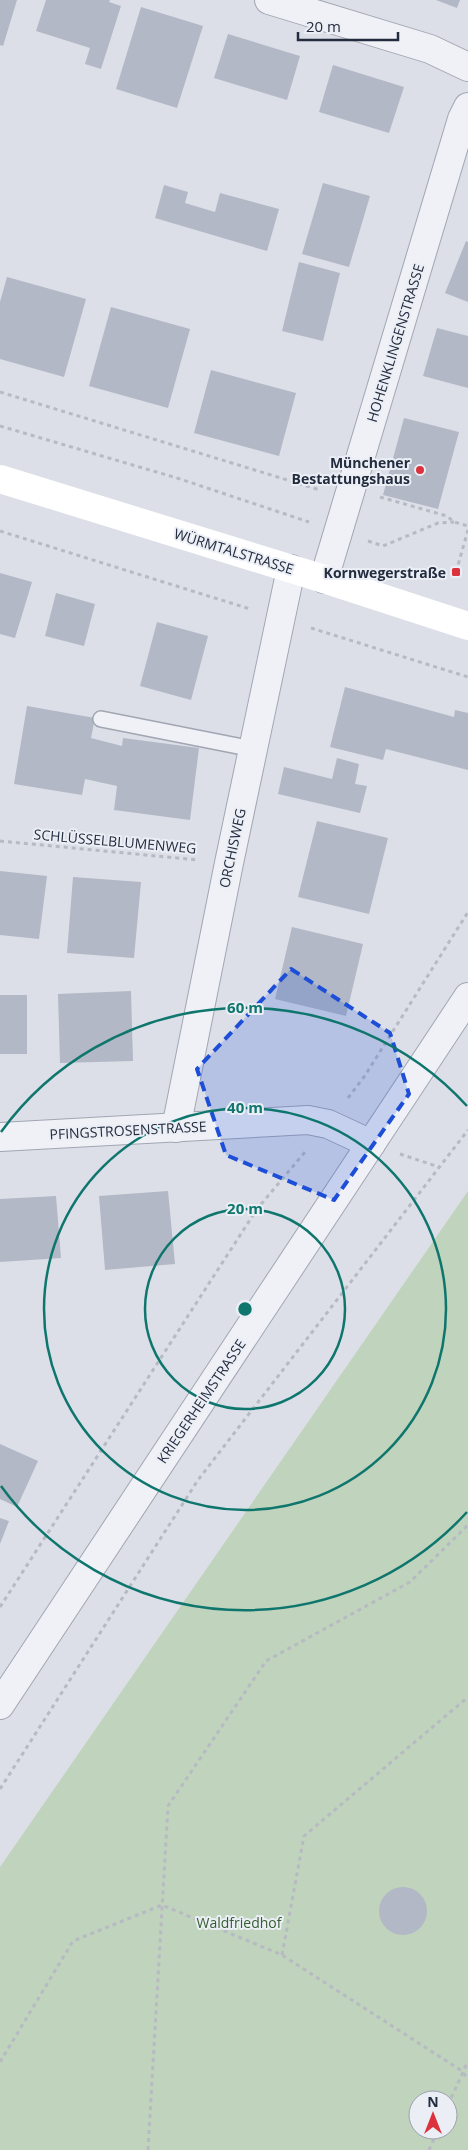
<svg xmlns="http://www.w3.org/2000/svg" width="468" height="2150" font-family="'Open Sans',sans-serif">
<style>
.green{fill:#c0d3bc;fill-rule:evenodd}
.building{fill:#b2b8c5}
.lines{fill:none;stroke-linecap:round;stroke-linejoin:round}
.lane-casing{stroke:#a1a6b2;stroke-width:18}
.street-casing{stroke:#a1a6b2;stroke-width:30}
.path{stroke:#b6bac3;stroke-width:3;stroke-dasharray:4 4;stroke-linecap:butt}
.lane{stroke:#eff1f6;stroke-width:15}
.street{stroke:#eff1f6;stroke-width:28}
.secondary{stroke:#fff;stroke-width:28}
.marked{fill:#1d4ed8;fill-opacity:0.2;stroke:#1d4ed8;stroke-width:4;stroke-dasharray:10 6;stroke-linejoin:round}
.ring{fill:none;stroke:#0f766e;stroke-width:2.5}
.poi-dot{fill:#dc323d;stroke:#ebeff5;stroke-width:2}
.labels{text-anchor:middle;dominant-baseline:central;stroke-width:4;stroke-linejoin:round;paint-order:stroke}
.street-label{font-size:14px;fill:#242c3f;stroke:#ebeff5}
.poi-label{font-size:14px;font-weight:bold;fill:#242c3f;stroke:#ebeff5;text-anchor:end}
.park-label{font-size:14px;fill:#355d30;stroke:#ebeff5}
.centre{fill:#0f766e;stroke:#ebeff5;stroke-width:2.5}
.ring-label{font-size:15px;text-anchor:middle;font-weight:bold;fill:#0f766e;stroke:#ebeff5;stroke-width:4;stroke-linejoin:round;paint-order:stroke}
</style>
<rect width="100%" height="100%" fill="#dcdfe8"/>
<path class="green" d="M468,1191V2150H0V1867ZM418,2100H448V2130H418Z"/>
<g class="building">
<polygon points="0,0 17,0 3,46 0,45"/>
<polygon points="46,0 110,0 109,2 121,6 101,69 85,64 90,48 36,31"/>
<polygon points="436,0 460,0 457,8"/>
<polygon points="141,7 203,26 177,108 116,89"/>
<polygon points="228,34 300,56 287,100 214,78"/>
<polygon points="333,65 404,87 389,133 319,112"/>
<polygon points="323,183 370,196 349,267 302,254"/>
<polygon points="164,185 188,192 185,203 215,212 220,193 279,209 267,251 155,218"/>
<polygon points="466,241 468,242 468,302 445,293"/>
<polygon points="299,262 340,273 323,341 282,331"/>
<polygon points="7,277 86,299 64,377 0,359 0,302"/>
<polygon points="111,307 190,329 168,408 89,386"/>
<polygon points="437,328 468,336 468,388 423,376"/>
<polygon points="211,370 296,393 279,456 194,433"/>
<polygon points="404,418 459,432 438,509 383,495"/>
<polygon points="0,573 32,582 15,638 0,634"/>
<polygon points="56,593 95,604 84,646 45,636"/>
<polygon points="157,622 208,636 191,700 140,686"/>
<polygon points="345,687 454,717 455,710 468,713 468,770 386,749 383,760 330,747"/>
<polygon points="27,706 95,718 91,738 122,746 123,738 199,748 190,820 114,810 117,786 85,779 82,795 14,784"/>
<polygon points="337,758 359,764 355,784 367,786 360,813 278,794 284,767 332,779"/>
<polygon points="317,821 388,838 369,914 298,897"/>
<polygon points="0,871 47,876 39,939 0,935"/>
<polygon points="73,877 141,882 134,958 67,953"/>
<polygon points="292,927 363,944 346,1016 275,999"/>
<polygon points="131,991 133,1061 60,1063 58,994"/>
<rect x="0" y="995" width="27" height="59"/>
<polygon points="168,1191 175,1264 105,1270 99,1196"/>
<polygon points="56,1196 61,1258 0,1262 0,1199"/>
<polygon points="0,1444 38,1461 17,1507 0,1499"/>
<polygon points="0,1518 9,1521 0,1544"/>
<circle cx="403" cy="1911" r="24"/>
</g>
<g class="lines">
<g class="lane-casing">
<polyline id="lane" points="101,719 253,749"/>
</g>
<g class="street-casing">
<g id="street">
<polyline points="269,0 430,49 468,67"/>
<polyline points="324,579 462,119 468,107"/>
<polyline points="176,1128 229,863 291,569"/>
<polyline points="0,1137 308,1120 328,1124 371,1144"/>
<polyline points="0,1705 468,997"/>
</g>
</g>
<g class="path">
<polyline points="0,392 320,490"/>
<polyline points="0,426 177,478 309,522"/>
<polyline points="380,497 447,516 454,522 468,526"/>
<polyline points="0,531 250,609"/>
<polyline points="368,541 383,546 438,523 454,522"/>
<polyline points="456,572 468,530"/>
<polyline points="311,628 468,677"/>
<polyline points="0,841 198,860"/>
<polyline points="348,1098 364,1077 468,912"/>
<polyline points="400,1154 439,1167"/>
<polyline points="0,1607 257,1209 305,1152"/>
<polyline points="0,1789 198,1480 468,1130"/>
<polyline points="282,1955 304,1836 468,1697"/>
<polyline points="0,2062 73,1941 162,1905 282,1955 462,2071 468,2079"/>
<polyline points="448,2105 468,2061"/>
<polyline points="148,2150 168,1806 266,1661 410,1582 468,1525"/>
<polyline points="429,2150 438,2130"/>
</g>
<use href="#lane" class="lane"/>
<use href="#street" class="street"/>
<polyline class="secondary" points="0,479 324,579 468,626"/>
</g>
<path class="marked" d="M291,969L390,1033L409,1094L334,1200L226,1155L197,1069Z"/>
<g class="ring">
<circle cx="245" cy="1309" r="100"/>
<circle cx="245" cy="1309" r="201"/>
<path d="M467 1512A301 301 0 0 1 1 1486M1 1132A301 301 0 0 1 467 1106"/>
</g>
<g class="poi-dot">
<circle cx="420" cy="470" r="5"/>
<rect x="451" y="567" width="10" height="10" rx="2.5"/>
</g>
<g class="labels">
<g class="street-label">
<text transform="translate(395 343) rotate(-73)">HOHENKLINGENSTRASSE</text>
<text transform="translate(234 551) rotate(17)">WÜRMTALSTRASSE</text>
<text transform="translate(115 841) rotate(5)">SCHLÜSSELBLUMENWEG</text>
<text transform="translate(232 848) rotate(-78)">ORCHISWEG</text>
<text transform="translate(128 1130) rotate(-3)">PFINGSTROSENSTRASSE</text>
<text transform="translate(201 1401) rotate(-56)">KRIEGERHEIMSTRASSE</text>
</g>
<g class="poi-label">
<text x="410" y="462">Münchener<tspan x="410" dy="16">Bestattungshaus</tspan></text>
<text x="446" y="572">Kornwegerstraße</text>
</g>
<g class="park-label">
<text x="239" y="1922">Waldfriedhof</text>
</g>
</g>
<circle cx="245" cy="1309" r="8" class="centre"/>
<g class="ring-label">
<text x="245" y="1013">60 m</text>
<text x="245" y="1113">40 m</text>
<text x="245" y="1214">20 m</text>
</g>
<g transform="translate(433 2115)"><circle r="24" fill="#ebeff5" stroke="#9ba1ac"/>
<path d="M0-4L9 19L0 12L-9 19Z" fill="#dc323d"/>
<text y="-8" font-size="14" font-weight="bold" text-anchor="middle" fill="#242c3f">N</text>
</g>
<path d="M298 32v8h100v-8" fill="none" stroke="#242c3f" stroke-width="2.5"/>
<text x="306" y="32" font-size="15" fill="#242c3f" stroke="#ebeff5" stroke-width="4" paint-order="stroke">20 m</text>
</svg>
